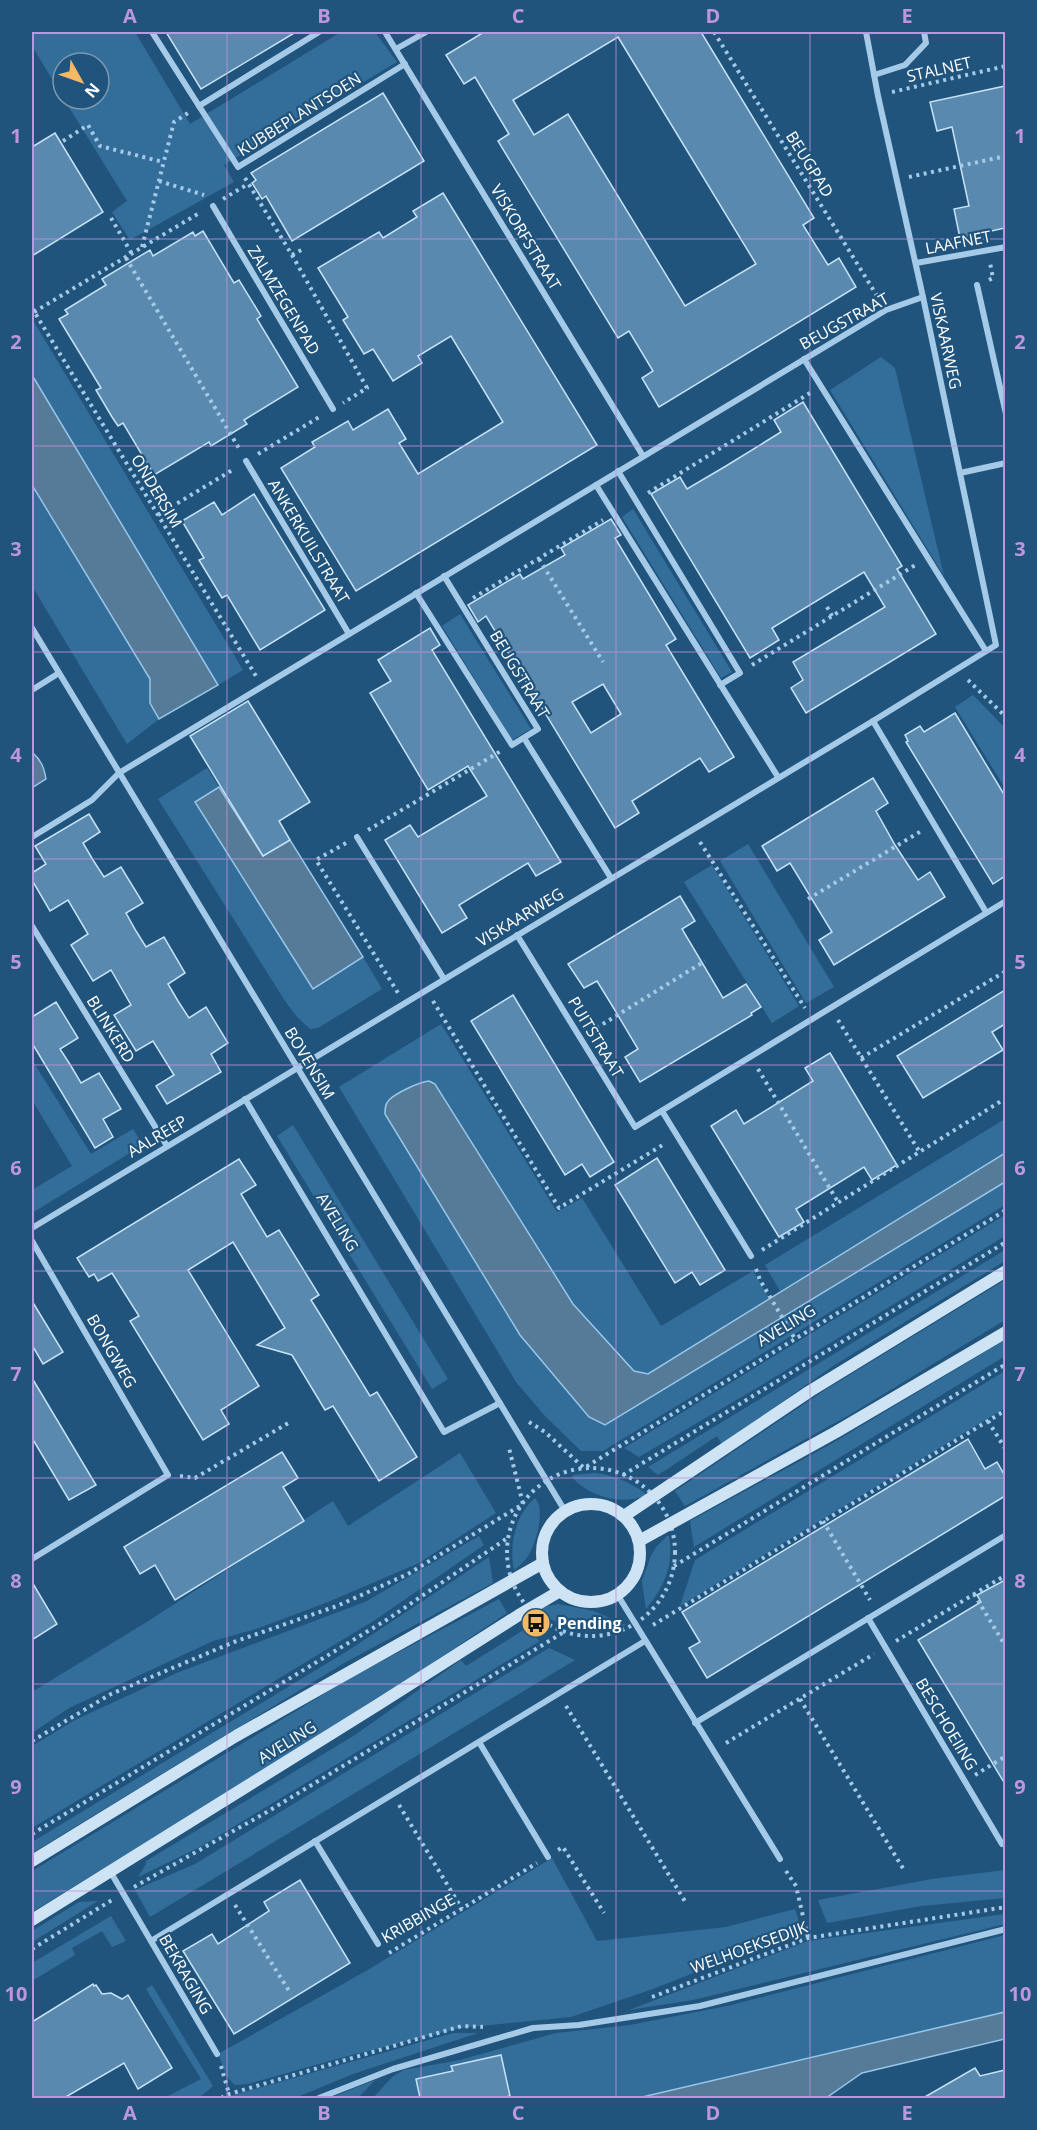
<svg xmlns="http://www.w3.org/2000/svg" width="1037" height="2130" font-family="'Open Sans',sans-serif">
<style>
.green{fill:#336e9b}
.water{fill:#557b98;stroke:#98c6e8;stroke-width:1.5}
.building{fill:#5989ae;stroke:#c7e2f5;stroke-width:1.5;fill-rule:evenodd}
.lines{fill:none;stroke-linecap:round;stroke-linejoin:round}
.path{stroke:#a4cae7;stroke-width:4;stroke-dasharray:3 4.5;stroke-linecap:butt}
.street{stroke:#a4cae7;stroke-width:6}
.secondary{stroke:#cee4f5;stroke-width:12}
.grid{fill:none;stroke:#bd96df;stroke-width:1.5;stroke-opacity:0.55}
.labels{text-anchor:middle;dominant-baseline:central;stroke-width:4.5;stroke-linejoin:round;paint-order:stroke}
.street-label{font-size:16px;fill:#fff;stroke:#20547d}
.poi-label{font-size:16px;font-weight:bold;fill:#fff;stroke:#20547d;text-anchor:start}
.neatline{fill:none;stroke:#bd96df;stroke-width:2}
.grid-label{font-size:20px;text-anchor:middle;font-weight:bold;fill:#bd96df}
</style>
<rect width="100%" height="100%" fill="#20547d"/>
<g class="green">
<polygon points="32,32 135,32 190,124 341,32 375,32 397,62 224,165 234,182 130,240 112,212 127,201 64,99 99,99 99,63 63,63 63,97 32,46"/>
<polygon points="34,322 243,670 218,685 32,375 32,324"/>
<polygon points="881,357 895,368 944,576 830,390"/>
<polygon points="32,485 150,679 150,703 159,719 127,744 32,586"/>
<polygon points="633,509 732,672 721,678 622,517"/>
<polygon points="460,614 531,729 512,740 442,626"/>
<polygon points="973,695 1005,728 1005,788 955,707"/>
<polygon points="207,768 219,787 195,802 313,989 363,957 382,989 318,1028 310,1029 298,1018 285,1001 158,799"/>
<polygon points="748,844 834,987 806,1003 720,861"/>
<polygon points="712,865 799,1006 772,1023 684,882"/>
<polygon points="441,1024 557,1212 582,1198 661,1326 753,1271 769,1298 649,1374 634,1372 386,1105 385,1114 481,1270 605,1425 1005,1182 1005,1205 603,1451 581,1451 545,1416 516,1382 339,1087"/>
<polygon points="32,1060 91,1154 133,1129 143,1145 32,1213 32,1190 72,1166 32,1100"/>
<polygon points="1005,1119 1005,1153 780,1291 765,1265"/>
<polygon points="293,1125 448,1379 432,1389 277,1136"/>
<polygon points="1005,1215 1005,1236 755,1389 639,1457 624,1448"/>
<polygon points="1005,1250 1005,1261 833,1366 722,1444 717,1436 658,1475 648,1467"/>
<polygon points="1005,1280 1005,1320 851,1414 685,1506 675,1491 825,1390"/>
<polygon points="1005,1340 1005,1356 694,1547 690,1521 831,1444"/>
<polygon points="1005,1371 1005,1408 680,1606 695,1560"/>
<polygon points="460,1453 496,1513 419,1563 328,1602 256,1629 213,1641 69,1708 32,1733 32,1692 150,1620 333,1501 348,1526"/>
<path d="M595,1473C614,1475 629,1482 645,1493V1496C621,1505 589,1497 572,1477L573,1475Z"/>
<path d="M535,1498C546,1509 536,1544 528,1556C524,1562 519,1566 514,1570C509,1545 515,1515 535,1498Z"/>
<polygon points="479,1536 484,1545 375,1620 32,1828 32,1746 75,1720 179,1672 365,1602"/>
<path d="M667,1536H669C674,1565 664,1587 646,1609L642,1581L651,1556L656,1547Z"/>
<polygon points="489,1557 493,1583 346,1662 32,1853 32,1842 349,1650"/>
<polygon points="499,1599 507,1613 347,1720 32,1912 32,1871 352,1677"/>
<path d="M558,1604L594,1611L626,1625C592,1637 568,1631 539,1612L543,1607Z"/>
<polygon points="525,1629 540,1641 200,1847 138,1877 146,1864 146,1861 355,1735 461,1660 466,1666"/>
<polygon points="549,1648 575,1660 150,1917 135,1890 195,1864"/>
<polygon points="552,1858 597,1941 726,1927 795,1909 802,1931 650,1990 571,2017 461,2028 344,2057 248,2084 235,2085 227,2077 218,2054 366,1971"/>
<polygon points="1005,1870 1005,1898 921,1906 827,1923 818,1900 932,1879"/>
<polygon points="98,1901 32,1942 32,1931 79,1902"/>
<polygon points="1005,1914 1005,1924 693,2000 629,2010 808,1941"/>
<polygon points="111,1916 126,1941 112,1947 102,1931 72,1948 75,1955 32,1981 32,1963"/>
<polygon points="1005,1935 1005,2012 638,2098 373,2098 392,2077 404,2070 460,2060 556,2033 630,2025 727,2006"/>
<polygon points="152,1985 213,2086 199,2098 164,2098 201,2079 146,1989"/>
<polygon points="453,2033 478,2033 353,2074 295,2098 223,2098"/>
<polygon points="375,2080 358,2098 330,2098"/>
</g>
<g class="water">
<polygon points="32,375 218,685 159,719 150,703 150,679 32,485"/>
<path d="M32,752C41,760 44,767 46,779L32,788Z"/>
<polygon points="219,787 263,856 290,840 363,957 313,989 195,802"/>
<path d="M429,1081L435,1084L573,1304L634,1371L648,1374L1005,1153V1182L605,1425L589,1417L520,1335L385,1114C385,1109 385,1104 389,1100C396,1093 419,1082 429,1081Z"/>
<polygon points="1005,2012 1005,2039 862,2073 826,2098 638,2098"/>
</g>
<g class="building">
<polygon points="166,32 296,32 201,89"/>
<path d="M484,32H701L814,218L803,225L828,265L839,258L856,287L659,407L642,378L653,371L629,331L618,338L498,141L509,134L475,77L464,84L446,55ZM618,37L756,264L685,306L568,114L534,135L513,100Z"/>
<polygon points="1005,86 1005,228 960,238 954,209 969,206 952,127 937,131 930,102"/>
<polygon points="383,93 424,161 292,241 266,196 262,199 252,183 256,180 251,173"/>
<polygon points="55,133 103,212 32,256 32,147"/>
<polygon points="443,193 597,445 356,591 281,468 315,447 312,442 348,421 353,430 388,409 406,439 399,443 418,474 503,422 451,336 418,356 422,363 393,381 373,349 364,354 343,320 348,317 318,268 379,232 383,238 417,217 413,211"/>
<polygon points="203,231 234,283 239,280 261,316 257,319 298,387 244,420 247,424 211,446 209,442 154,475 123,423 118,426 112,417 96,390 101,388 59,319 68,314 65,310 106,285 102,279 150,250 153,256 193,232 195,236"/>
<polygon points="803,402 902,566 897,569 936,634 806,713 791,688 803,680 793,662 885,607 864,572 772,628 779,640 750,658 651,494 680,477 687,489 726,466 781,432 774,420"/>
<polygon points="254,494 325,610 260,650 227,595 222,598 199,560 204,558 182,521 214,502 222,515"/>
<path d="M611,519L621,535L615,538L676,639L666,645L734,757L709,772L700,758L632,801L639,813L615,828L486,616L478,622L468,605L520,574L523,579L565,555L561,548ZM603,684L621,714L591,733L572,702Z"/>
<polygon points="430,628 440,645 432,650 561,862 536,876 528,863 459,905 467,918 442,933 385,840 410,825 418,837 487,796 468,766 428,790 370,693 391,681 378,660"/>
<polygon points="248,701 310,802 279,821 290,840 263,856 190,736"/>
<polygon points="955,713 1005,796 1005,876 993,884 906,742 908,741 905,735 920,726 924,732"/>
<polygon points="873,778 888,803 876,811 895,845 918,880 930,872 945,897 834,965 819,940 832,932 790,863 777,871 762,846"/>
<polygon points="89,814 100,832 83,843 93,860 104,877 121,867 143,903 126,913 136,931 146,947 164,937 185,973 168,984 178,1001 189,1018 206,1007 228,1043 211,1054 221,1072 167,1104 156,1086 174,1075 153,1041 136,1051 114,1015 131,1005 111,970 93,981 71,945 88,934 68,900 50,911 32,880 32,873 46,864 35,846"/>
<polygon points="680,896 695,921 682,929 723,998 746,984 761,1007 751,1013 752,1015 640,1082 625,1057 638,1049 613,1007 597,981 584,988 568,964"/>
<polygon points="1005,990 1005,1024 992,1032 1003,1050 923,1098 897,1056"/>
<polygon points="513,995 614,1162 590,1177 582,1164 565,1175 471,1021"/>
<polygon points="56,1002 78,1038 60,1049 71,1066 81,1083 99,1073 121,1109 103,1119 113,1137 95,1148 32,1043 32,1017"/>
<polygon points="830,1053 897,1165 872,1180 864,1167 796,1209 804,1222 779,1237 711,1126 736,1110 744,1124 813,1081 805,1068"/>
<polygon points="657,1158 725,1270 700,1285 692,1272 675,1283 615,1185"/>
<polygon points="239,1159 256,1185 241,1194 267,1237 279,1230 319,1295 311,1300 321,1316 370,1396 377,1392 417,1457 379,1481 333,1406 325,1410 292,1355 257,1345 285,1328 233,1242 188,1270 259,1386 221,1410 229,1424 203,1440 130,1321 139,1316 112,1273 98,1281 94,1274 89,1277 77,1258"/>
<polygon points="32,1301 63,1352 43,1364 32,1345"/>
<polygon points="32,1378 96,1485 69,1500 32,1438"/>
<polygon points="968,1439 985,1469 997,1462 1005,1476 1005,1496 707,1678 689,1648 700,1642 682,1612"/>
<polygon points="282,1452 298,1478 283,1487 304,1521 175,1600 155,1565 140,1574 124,1547"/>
<polygon points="1005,1580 1005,1784 918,1640 981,1602 977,1595"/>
<polygon points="32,1582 57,1624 32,1640"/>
<polygon points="300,1880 350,1963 234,2034 183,1951 212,1934 218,1944 269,1911 264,1902"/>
<polygon points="93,1984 94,1986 96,1985 102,1994 111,1993 122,1999 128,1995 172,2068 138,2089 124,2063 64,2098 32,2098 32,2022"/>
<polygon points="501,2055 510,2096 500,2098 420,2098 416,2079 453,2071 451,2066"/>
<polygon points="975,2068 980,2076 1005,2070 1005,2098 923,2098"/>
</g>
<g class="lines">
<g class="path">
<polyline points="714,32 879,299"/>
<polyline points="892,92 1006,66"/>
<polyline points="63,141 88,125 100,146 163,162"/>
<polyline points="909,177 1006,156"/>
<polyline points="245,178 292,255 367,388 343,403"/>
<polyline points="159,181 204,195"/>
<polyline points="223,199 248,184"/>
<polyline points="111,218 132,254"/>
<polyline points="142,247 174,122 188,113"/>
<polyline points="292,255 303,249"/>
<polyline points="126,258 240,450"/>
<polyline points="989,280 993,278 990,263"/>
<polyline points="32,308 256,676"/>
<polyline points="34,312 201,212"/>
<polyline points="258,454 321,416"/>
<polyline points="648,493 810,393"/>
<polyline points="158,515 234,469"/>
<polyline points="539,559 603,662"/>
<polyline points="473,598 603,520"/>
<polyline points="827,607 832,616"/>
<polyline points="752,665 917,564"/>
<polyline points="968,680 1006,717"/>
<polyline points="368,830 501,751"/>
<polyline points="700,842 805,1008"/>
<polyline points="346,843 316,860 398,993"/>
<polyline points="808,899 923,830"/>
<polyline points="433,1001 559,1208 666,1143"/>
<polyline points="838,1020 919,1151"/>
<polyline points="590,1032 705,961"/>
<polyline points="861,1058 1006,971"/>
<polyline points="758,1069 838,1202"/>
<polyline points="762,1250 1006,1098"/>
<polyline points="756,1269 760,1280 795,1339"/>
<polyline points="988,1421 1006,1450"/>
<polyline points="529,1422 545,1432 584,1468 1006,1210"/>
<circle cx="591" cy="1552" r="84"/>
<polyline points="623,1475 1006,1242"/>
<polyline points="180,1476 195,1478 290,1422"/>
<polyline points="823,1521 870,1600"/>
<polyline points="674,1566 1006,1364"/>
<polyline points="974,1594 1006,1647"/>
<polyline points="653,1625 1006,1410"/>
<polyline points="896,1641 1006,1575"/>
<polyline points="800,1699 904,1870"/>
<polyline points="566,1706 686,1903"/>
<polyline points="32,1741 111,1694 234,1642 337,1606 408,1574 523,1504 509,1448"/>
<polyline points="726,1743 874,1654"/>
<polyline points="975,1775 1006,1756"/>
<polyline points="399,1805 462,1909"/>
<polyline points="32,1834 388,1619 509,1537"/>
<polyline points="558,1850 563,1847 604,1913"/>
<polyline points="786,1871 796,1886 808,1938"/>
<polyline points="134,1887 267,1812 564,1632"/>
<polyline points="235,1905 291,1994"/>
<polyline points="32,1949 112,1900"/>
<polyline points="389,1953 537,1863"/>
<polyline points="652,1997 808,1938 1006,1907"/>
<polyline points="221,2066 229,2094"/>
<polyline points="221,2098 229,2094 462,2026 483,2027"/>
</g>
<g class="street">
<polyline points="152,32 199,106"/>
<polyline points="319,32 199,106 238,167 405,64"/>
<polyline points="385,32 643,456"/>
<polyline points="396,49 426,32"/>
<polyline points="874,75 905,65 926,43 924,32"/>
<polyline points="213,206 333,409"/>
<polyline points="916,263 1006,247"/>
<polyline points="977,285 1006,414"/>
<polyline points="804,359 986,651"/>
<polyline points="246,461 349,634"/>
<polyline points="618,471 740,673 720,685"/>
<polyline points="960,473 1006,463"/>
<polyline points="596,485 778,777"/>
<polyline points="416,593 512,745 538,729 444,576"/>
<polyline points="32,628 565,1511"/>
<polyline points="32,690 59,673"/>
<polyline points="873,721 986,912"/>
<polyline points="524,738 611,878"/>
<polyline points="32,837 92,800 119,773 886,310 923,297"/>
<polyline points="357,837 444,979"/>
<polyline points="32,926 167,1146"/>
<polyline points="517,935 635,1127 1006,901"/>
<polyline points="245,1099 444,1432 500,1403"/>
<polyline points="662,1111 751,1256"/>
<polyline points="32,1228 873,721 996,645 923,297 878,96 866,32"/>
<polyline points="32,1241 168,1475 32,1559"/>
<polyline points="617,1594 780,1859"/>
<polyline points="868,1618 1002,1844"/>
<polyline points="695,1723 1006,1535"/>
<polyline points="479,1742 548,1857"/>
<polyline points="315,1841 378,1944"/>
<polyline points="110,1871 217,2054"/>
<polyline points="151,1941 645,1641"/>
<polyline points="319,2098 393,2069 533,2028 579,2025 700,2006 1006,1929"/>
</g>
<g class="secondary">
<circle cx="591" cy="1553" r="49"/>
<polyline points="624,1516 810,1391 1006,1271"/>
<polyline points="639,1541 836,1432 1006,1332"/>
<polyline points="32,1861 236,1736 543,1563"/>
<polyline points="32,1920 379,1704 519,1615 560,1591"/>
</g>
</g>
<path class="grid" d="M227,32V2098M421,32V2098M616,32V2098M810,32V2098M32,239H1006M32,446H1006M32,652H1006M32,859H1006M32,1065H1006M32,1271H1006M32,1478H1006M32,1684H1006M32,1891H1006"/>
<defs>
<g id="bus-disc" transform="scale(1.5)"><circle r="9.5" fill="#f3b965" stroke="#20547d"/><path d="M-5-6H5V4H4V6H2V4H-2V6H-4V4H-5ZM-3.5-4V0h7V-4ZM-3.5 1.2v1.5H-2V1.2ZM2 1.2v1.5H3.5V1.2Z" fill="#111"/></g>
</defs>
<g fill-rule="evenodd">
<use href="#bus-disc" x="536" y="1623"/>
</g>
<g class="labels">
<g class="street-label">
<text transform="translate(939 69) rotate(-13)">STALNET</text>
<text transform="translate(299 114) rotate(-32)">KUBBEPLANTSOEN</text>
<text transform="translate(810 164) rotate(58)">BEUGPAD</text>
<text transform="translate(526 237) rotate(59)">VISKORFSTRAAT</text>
<text transform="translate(958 242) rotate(-11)">LAAFNET</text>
<text transform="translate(284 300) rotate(59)">ZALMZEGENPAD</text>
<text transform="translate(844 321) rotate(-29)">BEUGSTRAAT</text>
<text transform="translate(946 341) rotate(78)">VISKAARWEG</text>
<text transform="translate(157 491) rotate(59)">ONDERSIM</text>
<text transform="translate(309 541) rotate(59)">ANKERKUILSTRAAT</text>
<text transform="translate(520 674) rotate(59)">BEUGSTRAAT</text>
<text transform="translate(520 917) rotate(-31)">VISKAARWEG</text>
<text transform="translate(111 1029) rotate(58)">BLINKERD</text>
<text transform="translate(596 1037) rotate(59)">PUITSTRAAT</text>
<text transform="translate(310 1063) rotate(59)">BOVENSIM</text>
<text transform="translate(157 1136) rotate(-31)">AALREEP</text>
<text transform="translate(338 1222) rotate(59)">AVELING</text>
<text transform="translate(786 1325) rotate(-31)">AVELING</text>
<text transform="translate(112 1351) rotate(60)">BONGWEG</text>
<text transform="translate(947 1724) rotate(59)">BESCHOEIING</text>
<text transform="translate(287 1742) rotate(-32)">AVELING</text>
<text transform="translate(418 1918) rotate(-30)">KRIBBINGE</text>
<text transform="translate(749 1947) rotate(-20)">WELHOEKSEDIJK</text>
<text transform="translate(186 1974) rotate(60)">BEKRAGING</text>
</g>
<g class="poi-label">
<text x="557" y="1623">Pending</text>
</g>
</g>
<rect width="1037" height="2130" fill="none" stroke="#20547d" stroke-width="66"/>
<g transform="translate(81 81) rotate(130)"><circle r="28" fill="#20547d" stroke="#7998b1" stroke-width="1.5"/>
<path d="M0-4.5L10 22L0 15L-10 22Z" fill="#f3b965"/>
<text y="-9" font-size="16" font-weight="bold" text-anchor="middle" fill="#ffffff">N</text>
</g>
<rect x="33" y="33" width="971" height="2064" class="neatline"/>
<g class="grid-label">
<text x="130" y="23">A</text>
<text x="324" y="23">B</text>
<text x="518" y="23">C</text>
<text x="713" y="23">D</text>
<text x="907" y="23">E</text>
<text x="16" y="143">1</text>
<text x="1020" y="143">1</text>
<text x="16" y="349">2</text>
<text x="1020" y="349">2</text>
<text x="16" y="556">3</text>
<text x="1020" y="556">3</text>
<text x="16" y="762">4</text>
<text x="1020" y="762">4</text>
<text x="16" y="969">5</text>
<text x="1020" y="969">5</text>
<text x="16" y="1175">6</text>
<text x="1020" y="1175">6</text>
<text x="16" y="1381">7</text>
<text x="1020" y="1381">7</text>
<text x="16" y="1588">8</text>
<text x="1020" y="1588">8</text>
<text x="16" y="1794">9</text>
<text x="1020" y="1794">9</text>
<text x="16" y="2001">10</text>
<text x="1020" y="2001">10</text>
<text x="130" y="2120">A</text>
<text x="324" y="2120">B</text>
<text x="518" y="2120">C</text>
<text x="713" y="2120">D</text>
<text x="907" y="2120">E</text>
</g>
</svg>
